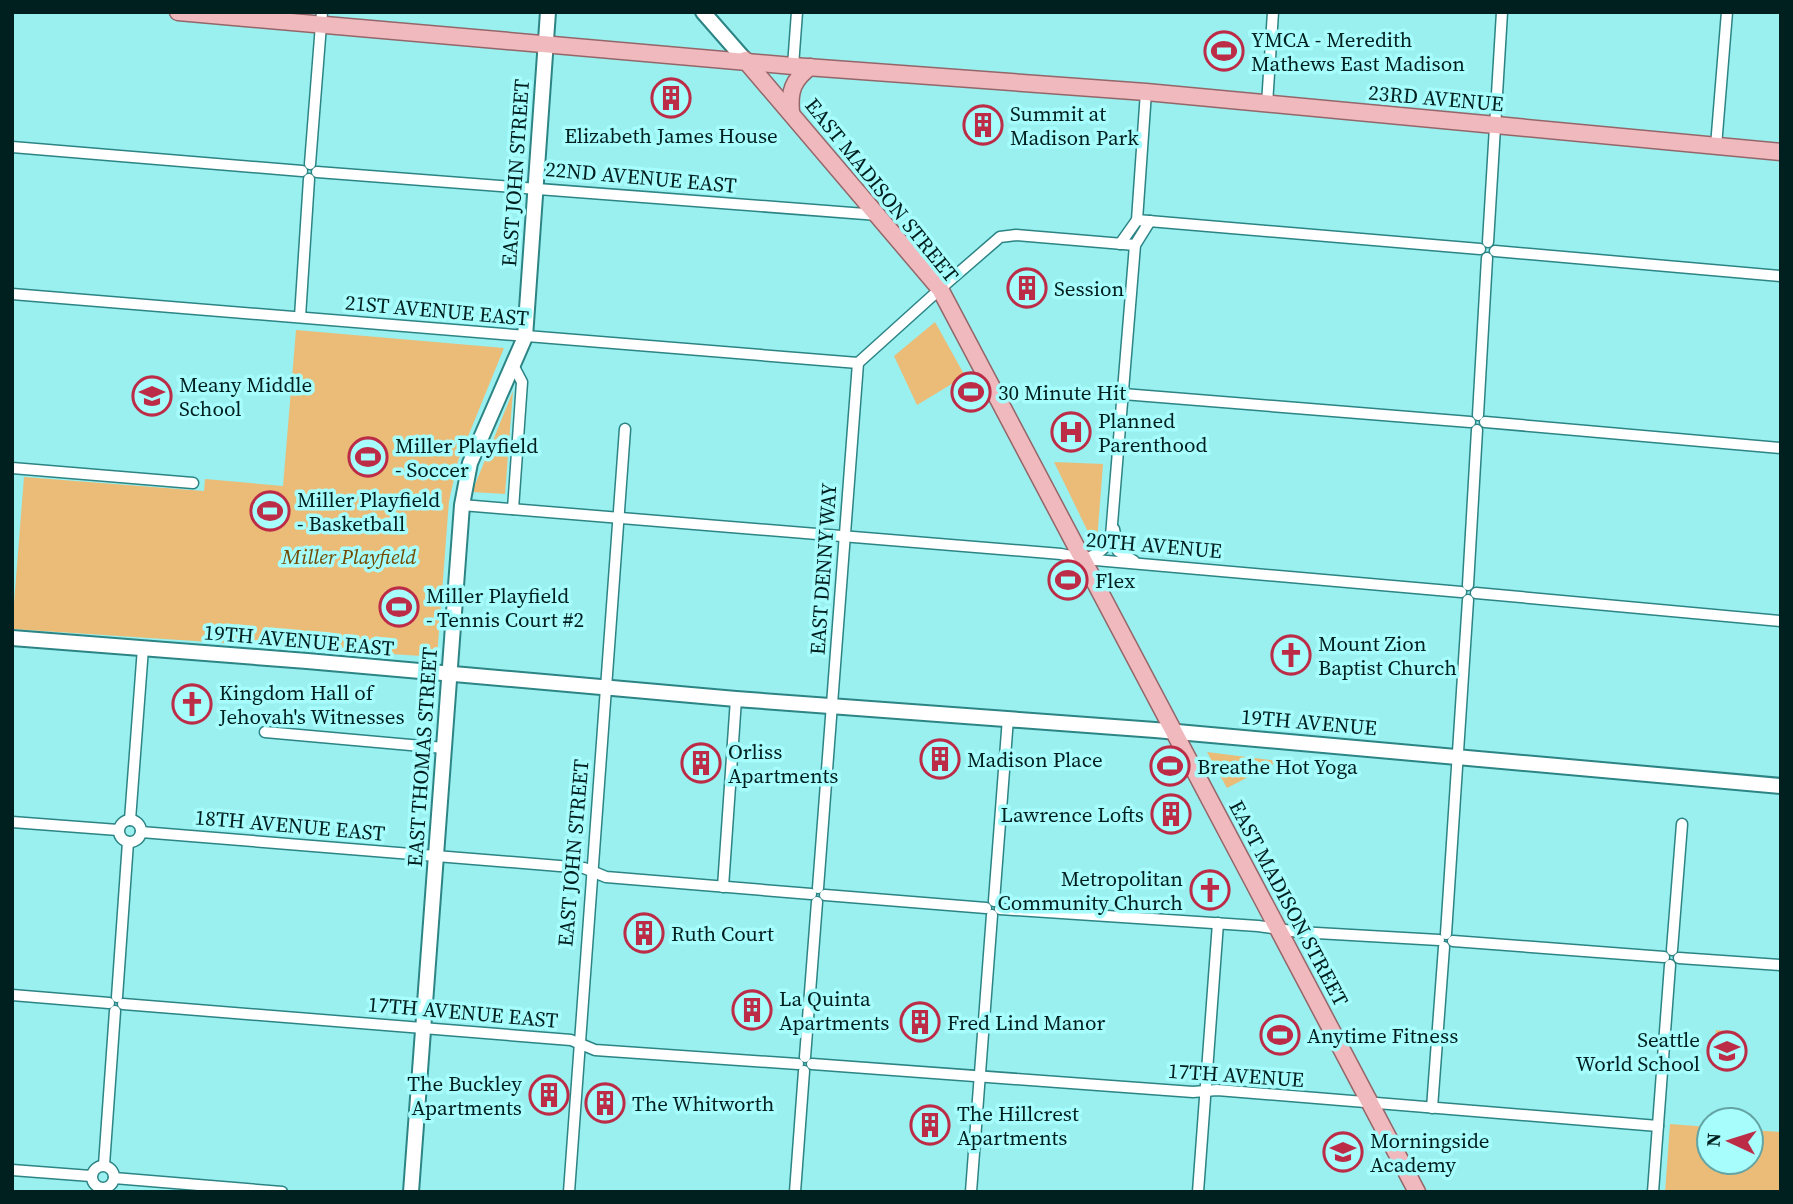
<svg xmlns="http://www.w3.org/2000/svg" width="1793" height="1204" font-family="'Source Serif 4',serif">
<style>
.green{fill:#ebbc77}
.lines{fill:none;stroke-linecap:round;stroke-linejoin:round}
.street-casing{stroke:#2c8485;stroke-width:13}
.secondary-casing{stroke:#2c8485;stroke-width:18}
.primary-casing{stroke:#946669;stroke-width:19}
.street{stroke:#fff;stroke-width:10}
.secondary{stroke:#fff;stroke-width:14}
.primary{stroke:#efb9bd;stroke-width:16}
.labels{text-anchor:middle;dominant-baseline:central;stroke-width:7;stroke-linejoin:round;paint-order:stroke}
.poi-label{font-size:21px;fill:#002020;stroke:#a7fcfc;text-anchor:start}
.street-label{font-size:21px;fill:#002020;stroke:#a7fcfc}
.park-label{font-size:21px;font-style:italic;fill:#724b00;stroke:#a7fcfc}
</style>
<rect width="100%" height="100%" fill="#9aefef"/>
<g class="green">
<polygon points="935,322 965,376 917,405 894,356"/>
<polygon points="296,330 504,348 458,461 449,501 437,657 12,629 24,477 204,491 205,479 283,486"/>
<polygon points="513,391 505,494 472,492"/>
<polygon points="1054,462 1103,464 1097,541 1093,542"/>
<polygon points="1207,752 1279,761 1227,788"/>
<polygon points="1716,1030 1736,1032 1735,1047 1715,1046"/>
<polygon points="1670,1124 1709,1127 1709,1162 1751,1162 1751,1130 1781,1132 1781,1192 1665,1192"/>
</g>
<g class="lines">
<g class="street-casing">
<g id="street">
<polyline points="793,66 797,12"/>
<polyline points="1267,104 1273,12"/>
<polyline points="1716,146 1727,12"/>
<polyline points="12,147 302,171"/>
<polyline points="310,164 322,12"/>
<polyline points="317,172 878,215"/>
<polyline points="1137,220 1480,249"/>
<polyline points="1488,242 1502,12"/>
<polyline points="1120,244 1137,220 1146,92"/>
<polyline points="1495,251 1781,276"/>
<polyline points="12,294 858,363"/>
<polyline points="300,317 309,179"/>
<polyline points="513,365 522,382 513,509"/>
<polyline points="1123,394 1470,422"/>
<polyline points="1478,415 1487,258"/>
<polyline points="1485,422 1781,448"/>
<polyline points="12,468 193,483"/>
<polyline points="462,505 1061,554 1084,559 1461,592"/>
<polyline points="1114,529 1118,551 1134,561"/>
<path d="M1088,558C1099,553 1106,549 1111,536L1135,245L1150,221"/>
<polyline points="1468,585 1477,430"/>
<polyline points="1476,593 1781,621"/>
<polyline points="265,732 444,748"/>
<circle cx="130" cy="831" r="11"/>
<polyline points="130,820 143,648"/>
<polyline points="12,822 118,830"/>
<polyline points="141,832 584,868 606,877 811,894"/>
<polyline points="723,887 736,699"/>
<polyline points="818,888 858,363 940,289 1000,237 1016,235 1135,245"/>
<polyline points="825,895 986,908"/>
<polyline points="994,901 1008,718"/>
<polyline points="1000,909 1258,926 1299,932 1439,940"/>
<polyline points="1446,934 1468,600"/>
<polyline points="1453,941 1664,957"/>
<polyline points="1672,950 1682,824"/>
<polyline points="1679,958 1781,965"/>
<polyline points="12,995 109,1003"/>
<polyline points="117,997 128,842"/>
<polyline points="123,1004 571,1040 595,1050 798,1064"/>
<polyline points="805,1057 817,902"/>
<polyline points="812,1064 1193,1092 1217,1090 1658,1126"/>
<polyline points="1432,1108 1444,947"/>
<polyline points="104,1165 115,1011"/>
<circle cx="103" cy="1177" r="11"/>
<polyline points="12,1170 91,1176"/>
<polyline points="114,1178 282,1192"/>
<polyline points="569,1192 625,429"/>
<polyline points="795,1192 804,1071"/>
<polyline points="971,1192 992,915"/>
<polyline points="1198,1192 1218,923"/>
<polyline points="1653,1192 1670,965"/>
</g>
</g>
<g class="secondary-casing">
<g id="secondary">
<polyline points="703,12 745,60"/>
<polyline points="12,638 307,661 736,699 1155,730 1781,786"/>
<polyline points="411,1192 462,505 470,463 525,337 548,12"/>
</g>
</g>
<g class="primary-casing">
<g id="primary">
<polyline points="178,12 793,66 1146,92 1781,152"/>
<polyline points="745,60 940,289 1417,1192"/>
<path d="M791,112C789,91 793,80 810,67"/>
</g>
</g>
<use href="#street" class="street"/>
<use href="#secondary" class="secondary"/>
<use href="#primary" class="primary"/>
</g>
<defs>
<g id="stadium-ring" transform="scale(2.0125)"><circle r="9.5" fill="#a7fcfc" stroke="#bd2c47" stroke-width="1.5"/><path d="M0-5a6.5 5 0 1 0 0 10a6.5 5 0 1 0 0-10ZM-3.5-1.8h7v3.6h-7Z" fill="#bd2c47"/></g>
<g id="building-ring" transform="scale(2.0125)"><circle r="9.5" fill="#a7fcfc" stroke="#bd2c47" stroke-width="1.5"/><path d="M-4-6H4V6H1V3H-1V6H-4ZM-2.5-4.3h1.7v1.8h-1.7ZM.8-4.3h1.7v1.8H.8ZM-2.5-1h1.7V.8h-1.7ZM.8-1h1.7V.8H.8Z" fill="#bd2c47"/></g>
<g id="school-ring" transform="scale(2.0125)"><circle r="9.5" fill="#a7fcfc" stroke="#bd2c47" stroke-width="1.5"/><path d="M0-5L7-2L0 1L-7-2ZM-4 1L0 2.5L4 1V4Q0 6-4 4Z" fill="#bd2c47"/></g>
<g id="hospital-ring" transform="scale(2.0125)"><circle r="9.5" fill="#a7fcfc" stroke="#bd2c47" stroke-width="1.5"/><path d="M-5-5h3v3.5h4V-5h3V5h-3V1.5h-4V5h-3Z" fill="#bd2c47"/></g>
<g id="church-ring" transform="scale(2.0125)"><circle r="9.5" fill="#a7fcfc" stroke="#bd2c47" stroke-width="1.5"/><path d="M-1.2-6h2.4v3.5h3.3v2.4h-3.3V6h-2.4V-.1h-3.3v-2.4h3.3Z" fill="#bd2c47"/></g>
</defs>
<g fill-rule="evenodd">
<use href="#stadium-ring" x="1224" y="51"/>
<use href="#building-ring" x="671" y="98"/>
<use href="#building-ring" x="983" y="125"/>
<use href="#building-ring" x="1027" y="288"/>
<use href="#stadium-ring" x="971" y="392"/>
<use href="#school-ring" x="152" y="396"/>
<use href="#hospital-ring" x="1071" y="432"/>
<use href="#stadium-ring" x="368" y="457"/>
<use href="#stadium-ring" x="270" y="511"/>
<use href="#stadium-ring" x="1068" y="580"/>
<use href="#stadium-ring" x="399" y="607"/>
<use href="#church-ring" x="1291" y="655"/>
<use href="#church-ring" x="192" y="704"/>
<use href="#building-ring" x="940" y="759"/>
<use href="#building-ring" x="701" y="763"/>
<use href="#stadium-ring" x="1170" y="766"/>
<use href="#building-ring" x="1171" y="814"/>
<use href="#church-ring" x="1210" y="890"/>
<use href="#building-ring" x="644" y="933"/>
<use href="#building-ring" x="752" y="1010"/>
<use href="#building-ring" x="920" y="1022"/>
<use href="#stadium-ring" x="1280" y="1035"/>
<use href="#school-ring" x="1727" y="1051"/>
<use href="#building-ring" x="549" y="1095"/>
<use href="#building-ring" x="605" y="1103"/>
<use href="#building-ring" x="930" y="1125"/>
<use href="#school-ring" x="1343" y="1152"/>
</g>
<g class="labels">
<g class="poi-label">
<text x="1251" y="39">YMCA - Meredith<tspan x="1251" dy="24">Mathews East Madison</tspan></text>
<text x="1010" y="113">Summit at<tspan x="1010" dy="24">Madison Park</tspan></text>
<text x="671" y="135" text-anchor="middle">Elizabeth James House</text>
<text x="1054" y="288">Session</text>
<text x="179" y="384">Meany Middle<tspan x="179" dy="24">School</tspan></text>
<text x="998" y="392">30 Minute Hit</text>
<text x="1098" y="420">Planned<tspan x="1098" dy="24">Parenthood</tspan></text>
<text x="395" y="445">Miller Playfield<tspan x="395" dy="24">- Soccer</tspan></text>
<text x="297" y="499">Miller Playfield<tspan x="297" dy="24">- Basketball</tspan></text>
<text x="1095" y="580">Flex</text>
<text x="426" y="595">Miller Playfield<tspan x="426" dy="24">- Tennis Court #2</tspan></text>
<text x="1318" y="643">Mount Zion<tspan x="1318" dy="24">Baptist Church</tspan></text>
<text x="219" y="692">Kingdom Hall of<tspan x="219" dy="24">Jehovah's Witnesses</tspan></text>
<text x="728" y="751">Orliss<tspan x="728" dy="24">Apartments</tspan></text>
<text x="967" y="759">Madison Place</text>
<text x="1197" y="766">Breathe Hot Yoga</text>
<text x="1144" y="814" text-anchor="end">Lawrence Lofts</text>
<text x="1183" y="878" text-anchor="end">Metropolitan<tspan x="1183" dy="24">Community Church</tspan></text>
<text x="671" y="933">Ruth Court</text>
<text x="779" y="998">La Quinta<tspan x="779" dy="24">Apartments</tspan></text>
<text x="947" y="1022">Fred Lind Manor</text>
<text x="1307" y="1035">Anytime Fitness</text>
<text x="1700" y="1039" text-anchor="end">Seattle<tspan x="1700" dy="24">World School</tspan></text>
<text x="522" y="1083" text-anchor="end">The Buckley<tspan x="522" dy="24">Apartments</tspan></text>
<text x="632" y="1103">The Whitworth</text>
<text x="957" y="1113">The Hillcrest<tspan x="957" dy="24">Apartments</tspan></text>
<text x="1370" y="1140">Morningside<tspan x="1370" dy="24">Academy</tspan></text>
</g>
<g class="street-label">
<text transform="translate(1436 98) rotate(5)">23RD AVENUE</text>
<text transform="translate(515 173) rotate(-86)">EAST JOHN STREET</text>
<text transform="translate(641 177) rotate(5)">22ND AVENUE EAST</text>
<text transform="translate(882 190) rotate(51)">EAST MADISON STREET</text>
<text transform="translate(437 310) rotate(5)">21ST AVENUE EAST</text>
<text transform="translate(1154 545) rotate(5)">20TH AVENUE</text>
<text transform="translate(823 569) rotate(-86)">EAST DENNY WAY</text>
<text transform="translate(299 640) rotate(5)">19TH AVENUE EAST</text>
<text transform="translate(1309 722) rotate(5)">19TH AVENUE</text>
<text transform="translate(422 757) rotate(-86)">EAST THOMAS STREET</text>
<text transform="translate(290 825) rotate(5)">18TH AVENUE EAST</text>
<text transform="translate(573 853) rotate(-85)">EAST JOHN STREET</text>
<text transform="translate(1289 903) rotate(62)">EAST MADISON STREET</text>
<text transform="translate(463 1012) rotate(5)">17TH AVENUE EAST</text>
<text transform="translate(1236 1075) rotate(4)">17TH AVENUE</text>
</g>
<g class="park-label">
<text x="349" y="556">Miller Playfield</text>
</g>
</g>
<rect width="1793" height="1204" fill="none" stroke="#002020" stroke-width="28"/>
<g transform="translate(1730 1141) rotate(274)"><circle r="33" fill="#a7fcfc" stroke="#64a4a4" stroke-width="2"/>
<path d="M0-5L12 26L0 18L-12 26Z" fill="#bd2c47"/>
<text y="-10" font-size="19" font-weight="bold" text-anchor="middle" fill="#002020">N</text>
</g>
</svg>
